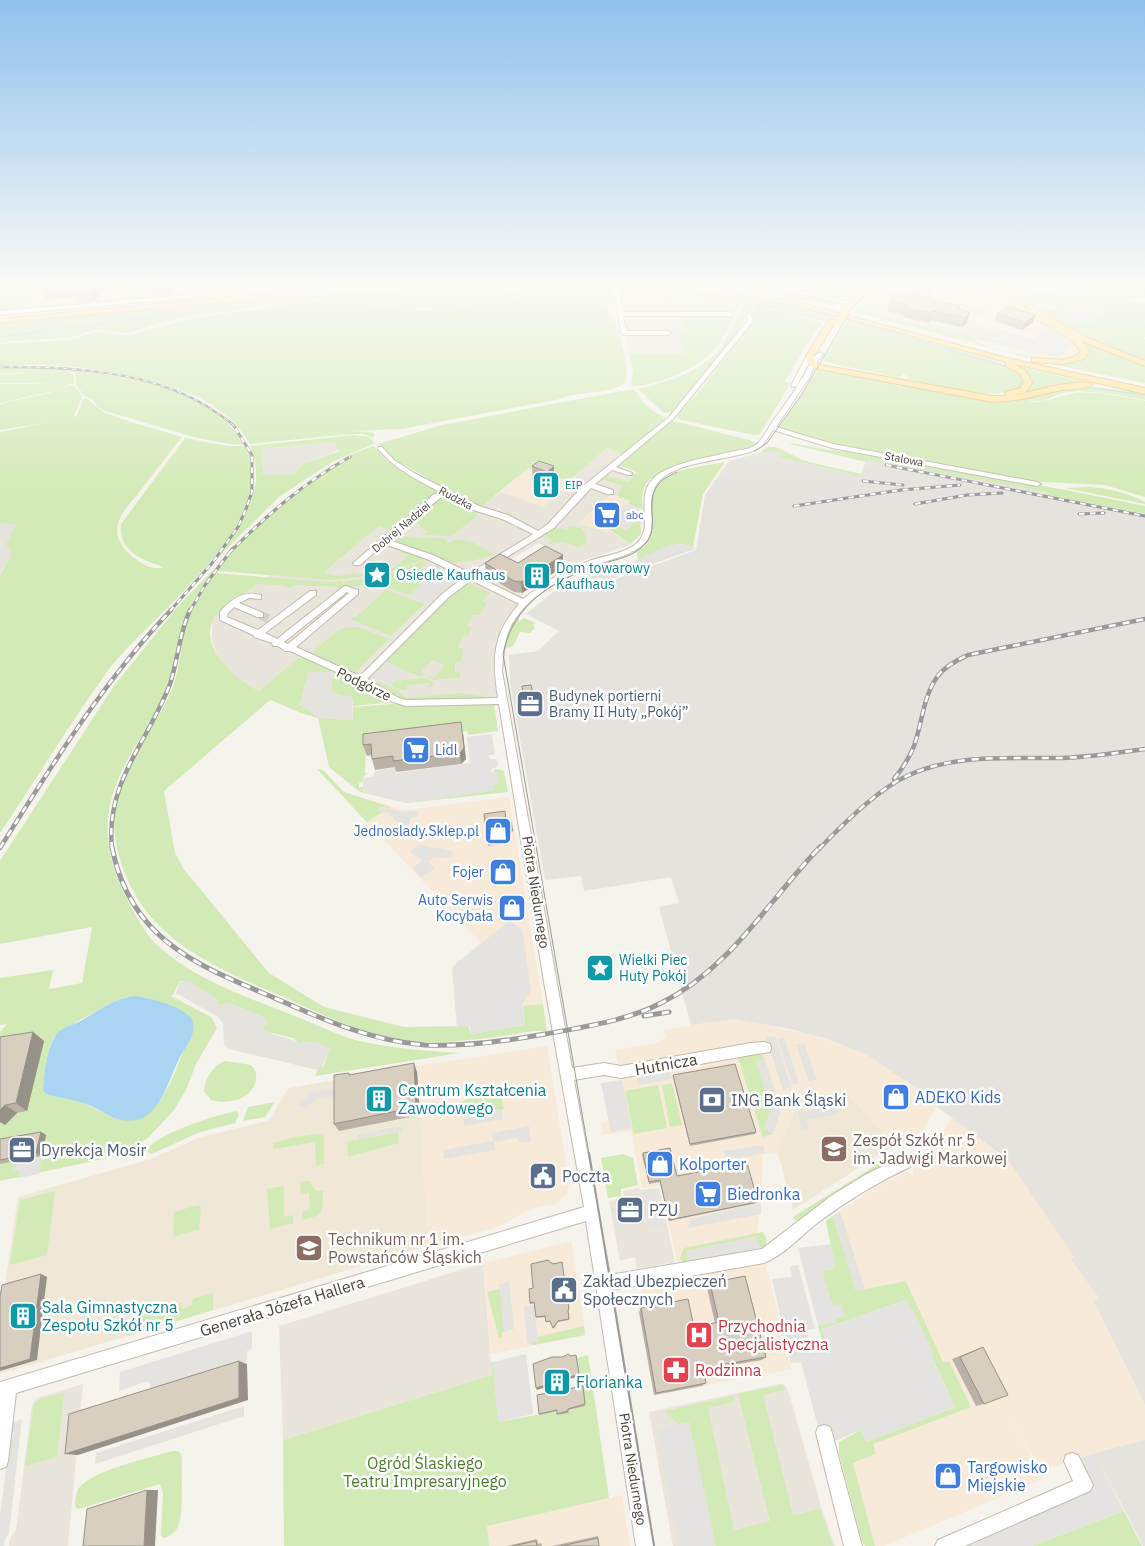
<svg xmlns="http://www.w3.org/2000/svg" width="1145" height="1546" font-family="'IBM Plex Sans',sans-serif">
<style>
.residential{fill:#eae5da}
.commercial{fill:#f7ead8}
.industrial{fill:#e6e2dd}
.education{fill:#efe8d6}
.green{fill:#d2eab5;fill-rule:evenodd}
.parking{fill:#e5e3e0}
.water{fill:#a9d4f2}
.lines{fill:none;stroke-linecap:round;stroke-linejoin:round}
.stream{stroke:#a9d4f2;stroke-width:1}
.minor-tunnel{stroke:#d4d0c8;stroke-width:9;stroke-dasharray:9 5;stroke-linecap:butt}
.minor-casing{stroke:#c2bbae;stroke-width:2}
.major-casing{stroke:#e6c16a;stroke-width:2}
.minor{fill:#fff;fill-rule:evenodd}
.major{fill:#ffe39c;fill-rule:evenodd}
.tram-far1{stroke:#9a9a9a;stroke-width:1}
.tram{stroke:#9a9a9a;stroke-width:2}
.rail-far3-casing{stroke:#9a9a9a;stroke-width:2.5}
.rail-far2-casing{stroke:#9a9a9a;stroke-width:3}
.rail-far1-casing{stroke:#9a9a9a;stroke-width:4.5}
.rail-casing{stroke:#9a9a9a;stroke-width:5}
.rail-far3{stroke:#fff;stroke-width:1;stroke-dasharray:4.5;stroke-linecap:butt}
.rail-far2{stroke:#fff;stroke-width:2;stroke-dasharray:5.5;stroke-linecap:butt}
.rail-far1{stroke:#fff;stroke-width:2.5;stroke-dasharray:7;stroke-linecap:butt}
.rail{stroke:#fff;stroke-width:3;stroke-dasharray:9;stroke-linecap:butt}
.minor-bridge-casing{stroke:#c2bbae;stroke-width:7;stroke-linecap:butt}
.major-bridge-casing{stroke:#e6c16a;stroke-width:9;stroke-linecap:butt}
.minor-bridge{stroke:#fff;stroke-width:5.5}
.major-bridge{stroke:#ffe39c;stroke-width:8}
.wall{fill:#bab2a6}
.shaded-wall{fill:#979187}
.building{fill:#d8cfc1;stroke:#979187}
.labels{text-anchor:middle;dominant-baseline:central;stroke-width:5;stroke-linejoin:round;paint-order:stroke}
.far-street-label{font-size:11px;fill:#4b4439;stroke:#fff}
.far-culture-label{font-size:11px;fill:#0d838f;stroke:#fff;text-anchor:start}
.far-shop-label{font-size:11px;fill:#366cbe;stroke:#fff;text-anchor:start}
.culture-label{font-size:14px;fill:#0d838f;stroke:#fff;text-anchor:start}
.street-label{font-size:14px;fill:#4b4439;stroke:#fff}
.service-label{font-size:14px;fill:#4e5e75;stroke:#fff;text-anchor:start}
.shop-label{font-size:14px;fill:#366cbe;stroke:#fff;text-anchor:end}
.near-street-label{font-size:16px;fill:#4b4439;stroke:#fff}
.near-culture-label{font-size:16px;fill:#0d838f;stroke:#fff;text-anchor:start}
.near-shop-label{font-size:16px;fill:#366cbe;stroke:#fff;text-anchor:start}
.near-service-label{font-size:16px;fill:#4e5e75;stroke:#fff;text-anchor:start}
.near-education-label{font-size:16px;fill:#785e54;stroke:#fff;text-anchor:start}
.near-health-label{font-size:16px;fill:#be3a42;stroke:#fff;text-anchor:start}
.near-park-label{font-size:16px;fill:#4a7f2a;stroke:#fff}
</style>
<rect width="100%" height="100%" fill="#f6f3ec"/>
<g class="residential">
<polygon points="619,291 676,293 743,300 734,316 682,316 686,332 680,332 682,354 629,354"/>
<polygon points="607,448 624,454 610,465 637,474 619,490 619,497 611,495 580,522 606,532 610,531 630,545 567,566 548,548 538,543 486,575 516,593 525,593 516,601 519,604 499,635 495,652 499,695 496,698 399,702 360,681 300,657 259,691 244,684 221,663 212,642 212,621 219,612 275,571 323,573 379,526 440,492 476,510 501,492 543,507 571,482 569,481"/>
<polygon points="639,1188 640,1190 659,1188 675,1262 637,1269 635,1257 620,1261 609,1201 624,1198 623,1191"/>
<polygon points="483,1263 492,1375 283,1440 279,1326"/>
<polygon points="83,1384 68,1546 9,1546 9,1541 16,1530 32,1405 37,1398"/>
<polygon points="779,1384 783,1384 788,1390 821,1506 835,1546 673,1546 649,1412"/>
</g>
<g class="commercial">
<polygon points="130,283 119,301 20,311 38,287"/>
<polygon points="160,283 254,283 251,289 152,298"/>
<polygon points="958,283 973,283 987,287 1004,301 976,321 1032,339 1035,336 983,320 1004,307 1015,307 1070,340 1078,348 1076,356 1065,359 1037,357 857,308 870,299 877,296 895,295 930,299"/>
<polygon points="528,467 571,482 543,507 501,492"/>
<polygon points="611,494 631,501 628,504 643,509 640,513 641,534 630,545 610,531 606,532 578,523"/>
<polygon points="317,769 323,770 344,792 404,810 509,797 543,1004 523,1007 468,1026 457,1027 452,967 479,944 480,942"/>
<polygon points="735,1018 813,1035 866,1054 938,1102 923,1131 898,1149 850,1097 846,1090 800,1098 778,1153 763,1155 761,1203 756,1237 759,1248 689,1262 677,1262 660,1186 642,1188 631,1131 603,1135 601,1123 609,1121 601,1083 621,1080 620,1075 749,1044 619,1066 615,1050 656,1043 666,1037 664,1030"/>
<polygon points="547,1046 569,1183 567,1194 556,1204 530,1209 498,1227 428,1246 417,1066"/>
<polygon points="952,1117 1011,1164 1074,1257 1072,1259 1099,1298 1095,1302 1145,1405 1145,1440 1095,1453 1041,1471 1010,1417 1043,1479 884,1546 875,1546 853,1463 876,1454 872,1444 971,1407 949,1361 943,1363 907,1281 856,1291 833,1216 872,1189 907,1172 913,1176 914,1164 931,1151"/>
<polygon points="571,1241 586,1335 491,1354 483,1263"/>
<polygon points="765,1262 792,1369 654,1395 639,1312 641,1287"/>
<polygon points="622,1495 630,1546 489,1546 487,1526"/>
</g>
<g class="industrial">
<polygon points="1007,283 1089,283 1079,298"/>
<polygon points="334,442 339,450 301,465 294,474 263,476 261,449"/>
<polygon points="766,451 781,451 778,457 860,476 867,459 1046,492 1048,495 1145,514 1145,1405 1094,1301 1099,1298 1071,1259 1074,1257 1011,1164 1000,1154 936,1106 937,1102 866,1054 824,1038 790,1029 735,1019 691,1025 659,907 679,903 671,877 584,891 581,876 545,880 510,683 509,655 538,651 559,631 526,614 561,586 578,593 696,550 705,495 729,461"/>
<polygon points="0,523 17,523 12,554 0,574"/>
<polygon points="308,672 334,672 352,696 353,720 318,718 300,706"/>
<polygon points="186,980 193,982 199,989 212,992 215,995 218,1005 230,1003 264,1017 268,1022 264,1031 302,1043 313,1041 325,1045 330,1049 322,1067 319,1067 318,1070 229,1049 224,1044 223,1023 218,1017 176,993 179,983"/>
<polygon points="1145,1440 1145,1546 1143,1546 1095,1453"/>
</g>
<g class="education">
<polygon points="417,1066 428,1246 0,1374 0,1318 18,1197 151,1159 201,1137 268,1121 289,1088"/>
<polygon points="846,1090 850,1097 894,1145 793,1210 778,1153 800,1098"/>
</g>
<g class="green">
<polygon points="65,283 128,283 38,287 20,311 0,312 0,287 6,287 0,286"/>
<polygon points="130,283 160,283 152,298 119,301"/>
<polygon points="462,283 610,283 610,284 467,283 358,288 0,319 306,290"/>
<polygon points="755,283 775,283 780,289 836,302 834,306 753,290"/>
<polygon points="822,283 848,283 850,294 846,297 838,298 784,286 816,291"/>
<path d="M1000,283L1079,298L1089,283H1145V298L1138,297L1124,301L1145,303V337L1143,338L1145,339V363L1105,348L1040,313L1038,310L1044,308L1057,310L1044,301H1040L1042,304C1024,307 1014,290 1000,283Z"/>
<polygon points="469,287 611,287 614,303 543,295 500,297 447,307 413,308 317,299 198,315 168,321 127,333 98,329 67,338 0,342 0,324 277,297"/>
<polygon points="618,287 674,289 745,297 743,300 671,293 674,293 673,298 663,297 664,292 619,291"/>
<path d="M552,296C564,297 596,298 605,305C616,312 634,376 623,384C610,394 577,391 560,399L401,429L353,431L313,429L371,432L375,434L373,438L363,434H351L250,444C238,424 221,409 200,398C191,393 180,391 171,387C116,369 58,362 0,366V344L70,340L96,331L115,335H131L193,318L313,301H329L424,310L456,307L507,298Z"/>
<path d="M748,298L829,315L823,321C801,315 775,304 753,307L747,315L739,314Z"/>
<polygon points="760,307 785,312 824,323 816,330 785,381 790,384 760,434 754,435 677,419 678,414 702,388 728,354 743,332 755,308"/>
<path d="M857,308L911,323L946,330L947,332L992,339L1051,356L977,338L974,341C996,350 1055,365 1076,355L1078,348L1070,340L1020,310L1029,313L1077,342L1082,353L1068,361L1038,360L855,312Z"/>
<path d="M681,315L734,316C727,327 723,340 714,350C699,368 657,386 633,386L631,384L633,370L629,354H682L679,332L686,331Z"/>
<path d="M738,316H747L721,356L673,412L664,413L638,389C667,382 699,373 719,350C727,340 732,327 738,316Z"/>
<path d="M850,321L1002,363L1020,372L1025,382C1011,407 932,384 908,379L906,375L903,374L899,378L826,362L823,360L846,322Z"/>
<path d="M1077,338L1145,366V383L1051,364C1064,363 1079,365 1087,354V349Z"/>
<path d="M821,365L990,396C1006,396 1017,396 1030,385L1014,365L1093,384H1076L1029,395L995,398Z"/>
<path d="M0,367C69,363 161,373 218,414C230,423 237,434 247,445L229,444L197,438L105,411L97,406L93,400L85,396L76,385L75,373L70,371L0,374Z"/>
<path d="M822,369L896,383L898,387L906,385L1005,401C1024,400 1040,392 1059,389C1088,384 1116,389 1145,394V400L1106,393L1078,391L1062,393L1043,401H1025C1043,405 1057,396 1075,393C1098,391 1122,397 1145,401V497L1105,485L1027,481L837,445L779,428L818,370Z"/>
<polygon points="65,371 73,374 74,384 0,383 0,375"/>
<polygon points="0,384 69,384 58,390 0,403"/>
<path d="M71,385L78,390L82,397L74,415L76,417L84,398C93,401 97,409 106,413C131,423 156,429 182,437C167,456 152,475 137,495C130,503 121,513 118,524C114,537 123,549 133,557C141,564 153,571 164,567C142,560 118,551 121,524L185,438L227,446H247C286,519 145,620 107,672C69,724 36,780 0,833V575L12,554L6,544L17,524L0,523V432L45,423L0,430V404L49,393Z"/>
<path d="M633,389C637,392 638,395 641,399C647,407 658,415 668,419L624,454L607,448L569,481L528,468L480,508L395,460L378,444L442,425Z"/>
<path d="M670,420L749,440L756,443L750,447C726,453 656,465 645,486C641,494 642,502 643,509L628,504L630,501L619,497V490L623,486L601,479L605,475L628,482L636,474V472L621,466L619,468L615,467Z"/>
<path d="M354,435L368,437L375,443L334,461L280,496L209,566C236,533 270,491 250,446ZM334,442L339,451L301,465L294,474L263,475L262,449Z"/>
<polygon points="792,443 829,450 855,452 1066,490 1145,506 1145,514 1048,495 1046,492 868,460 866,462 790,444"/>
<path d="M374,446C390,468 416,480 440,492L393,531L379,526L323,573L336,576L353,574V572L361,575L367,570L373,571L382,567L389,571L396,565L393,562L399,564L408,555L400,553L403,550L439,564L421,560L385,574L333,580L218,571C240,532 302,487 339,461C349,454 362,450 374,446Z"/>
<polygon points="767,447 776,447 805,461 861,474 860,476 778,457 781,451 761,452"/>
<path d="M725,462L703,494L693,547L680,544L670,546L638,560L637,552C669,533 639,500 663,480C678,467 706,466 725,462Z"/>
<path d="M1088,487C1108,488 1127,493 1145,502V504L1065,488Z"/>
<polygon points="443,496 477,513 476,517 451,536 420,535 426,534 428,531 423,529 414,519 439,497"/>
<polygon points="638,511 640,513 641,534 630,544 609,529 613,524 627,530 635,521"/>
<path d="M570,526L581,528L586,535L577,537L586,536L587,544L577,547C562,542 567,541 550,544L548,543L552,540L543,534C550,528 559,527 567,530Z"/>
<path d="M398,533C414,542 431,534 447,540V544L456,539L472,542L495,555L471,561L448,562L392,541L391,539Z"/>
<path d="M422,561L427,563C413,577 384,587 366,580L369,584L348,587L344,585L342,587L295,585L291,588L279,585L257,584L215,616C196,645 235,680 259,691L299,657L360,682L396,702L353,706L352,696L339,695L331,689L334,672H308L300,705L318,718L353,720V707L406,703H494L498,731L468,735L467,731L366,745L365,773H367L363,778V782L359,783V787H363V792L493,791V785L497,772H494V770L498,769L504,771L508,792L407,803L360,792L329,767L318,718C301,714 286,706 270,700L164,791L175,853L183,868L269,973L324,1007L404,1027L468,1026L471,1034L525,1025L523,1006L543,1004L547,1031C533,1030 517,1034 503,1036C471,1040 434,1045 402,1040C361,1033 325,1016 288,999C224,971 154,945 126,876C117,854 112,832 115,808C120,766 151,734 169,696C179,675 180,652 185,630C191,609 203,591 215,573L325,582L342,581L344,585L345,581L371,578L374,582V578L397,571Z"/>
<path d="M220,563C205,582 191,601 183,624C174,648 174,673 163,697C144,738 112,772 108,819C105,856 120,888 138,919C144,928 149,939 158,946C198,982 253,999 302,1019C320,1026 340,1036 359,1041C392,1048 425,1051 460,1053L315,1076L319,1067H323L330,1049C320,1041 311,1041 299,1043L293,1038L264,1031V1027L268,1022L264,1017L230,1003L218,1005C215,992 210,994 200,989C196,987 194,983 190,981H181C175,985 177,993 171,996L211,1017L217,1028L196,1064L186,1090L174,1110L149,1137L126,1154L0,1181V1032L7,1024L0,1025V978L53,970L49,989L82,983L92,927L0,944V861L114,686L178,606ZM144,997L188,1014C187,1026 187,1041 183,1052C173,1078 158,1121 125,1120C109,1119 98,1108 83,1103C71,1099 58,1098 46,1094L43,1091C44,1075 46,1052 54,1038C58,1031 115,1000 124,998C130,997 137,997 144,997Z"/>
<polygon points="441,565 410,595 379,584 421,573"/>
<polygon points="469,583 490,593 482,601 487,603 479,615 473,615 467,626 472,628 468,636 463,635 458,648 464,649 461,662 455,662 455,672 460,672 460,678 433,680 427,678 428,676 434,678 445,665 433,660 421,672 425,675 420,677 386,662 453,595"/>
<polygon points="386,590 424,604 391,636 351,619 357,616"/>
<polygon points="519,617 519,622 524,618 535,623 533,626 535,628 530,633 520,632 513,646 504,649 510,631"/>
<polygon points="350,627 358,627 389,639 355,673 310,654 340,629"/>
<polygon points="369,678 394,688 407,698 462,693 493,698 408,701 401,699 369,680"/>
<polygon points="424,678 433,682 433,686 429,687 429,683 407,685 407,689 400,690 391,685 394,681"/>
<polygon points="317,769 323,770 344,792 390,807 367,822"/>
<polygon points="759,1053 765,1059 756,1061 771,1109 764,1129 773,1134 763,1137 737,1055"/>
<path d="M225,1061L251,1065L256,1072C259,1097 231,1106 211,1100L204,1091C205,1079 213,1065 225,1061Z"/>
<polygon points="672,1083 682,1125 670,1127 662,1085"/>
<polygon points="658,1085 667,1128 634,1134 625,1091"/>
<polygon points="496,1094 501,1097 504,1109 461,1117 460,1107 464,1100"/>
<polygon points="275,1102 265,1117 243,1121 248,1107"/>
<path d="M236,1111L239,1114L235,1123L200,1132L154,1153L150,1154L147,1151C154,1134 217,1115 236,1111Z"/>
<polygon points="398,1132 399,1143 348,1157 347,1143 349,1141"/>
<polygon points="319,1134 324,1136 324,1164 316,1165 315,1142 273,1149 273,1143 295,1137"/>
<polygon points="623,1154 633,1158 638,1185 621,1189 621,1196 608,1198 601,1158"/>
<polygon points="889,1157 889,1162 797,1221 794,1220 793,1217"/>
<path d="M303,1181H309L316,1191H323C322,1215 325,1214 302,1220V1212L310,1209L309,1192L301,1194L300,1182Z"/>
<polygon points="284,1186 284,1217 293,1215 293,1223 270,1229 267,1189"/>
<polygon points="55,1191 47,1255 10,1265 20,1200"/>
<polygon points="198,1205 201,1207 199,1229 173,1237 174,1212"/>
<polygon points="833,1216 856,1291 906,1281 943,1362 949,1361 971,1407 873,1444 876,1454 853,1463 875,1546 865,1546 862,1541 839,1453 839,1442 861,1430 866,1442 955,1407 931,1355 933,1355 913,1309 911,1310 906,1300 822,1329 826,1340 822,1341 818,1325 837,1322 836,1318 845,1316 832,1305 822,1271 835,1268 826,1221"/>
<polygon points="763,1232 766,1238 766,1247 759,1248 756,1237 686,1251 689,1262 683,1262 680,1258 684,1248"/>
<polygon points="500,1289 504,1332 502,1332 502,1338 499,1338 487,1292"/>
<polygon points="213,1293 213,1310 128,1336 130,1318 181,1303 182,1309 192,1305 193,1299"/>
<polygon points="584,1326 585,1335 533,1345 528,1343 537,1341 537,1337"/>
<polygon points="588,1355 609,1498 487,1526 489,1546 284,1546 283,1440 492,1375 491,1362 493,1362 498,1422 557,1411 558,1415 568,1413 568,1410 575,1408 580,1389 576,1358"/>
<polygon points="783,1385 786,1389 763,1395 793,1515 820,1509 833,1546 716,1546 689,1422 678,1424 665,1411 733,1396 734,1402 708,1408 734,1530 770,1521 738,1394"/>
<polygon points="64,1393 57,1457 25,1466 34,1404 40,1399"/>
<path d="M173,1451H178L181,1454L182,1460C181,1477 185,1517 176,1530C172,1535 168,1537 163,1538L161,1535L163,1493L160,1484L79,1509L75,1507C76,1501 75,1494 79,1488C93,1470 149,1458 173,1451Z"/>
<polygon points="1124,1511 1142,1546 1032,1546"/>
</g>
<g class="parking">
<polygon points="941,295 991,310 979,318 970,316 948,309 931,300"/>
<polygon points="1093,304 1107,311 1092,322 1072,322 1055,314 1065,312 1055,307"/>
<polygon points="956,318 977,322 973,326 974,327 995,331 997,329 1033,339 1038,337 1035,335 1042,329 1048,329 1074,344 1059,358 992,339 970,334 966,336 912,322 914,320 960,330 966,322"/>
<polygon points="626,504 639,508 635,521 626,530 606,522"/>
<polygon points="676,544 689,545 695,549 652,564 650,563 578,593 561,586 570,580 573,583 632,562 662,548"/>
<polygon points="438,568 460,576 432,603 410,595"/>
<polygon points="386,662 407,672 401,678 393,679 390,683 372,676"/>
<polygon points="492,734 495,754 488,756 491,759 497,759 498,766 492,769 491,772 497,772 499,784 493,785 493,791 407,803 363,792 363,778 374,776 375,771 396,767 395,773 470,763 467,737"/>
<polygon points="380,806 402,812 418,811 418,817 410,818 410,828 404,829 388,813 377,811"/>
<polygon points="419,845 453,851 451,858 435,857 428,861 435,869 421,877 413,868 422,861 410,851"/>
<polygon points="510,920 522,930 523,935 531,991 522,1004 525,1025 471,1034 470,1027 457,1027 452,967"/>
<polygon points="775,1036 792,1089 783,1090 766,1037"/>
<polygon points="784,1037 799,1083 792,1084 777,1039"/>
<polygon points="804,1043 817,1080 809,1081 796,1045"/>
<polygon points="765,1059 781,1110 773,1134 764,1129 771,1109 756,1061"/>
<polygon points="669,1068 672,1079 638,1085 635,1074"/>
<polygon points="622,1080 632,1128 611,1132 601,1083"/>
<polygon points="338,1088 338,1096 316,1099 306,1108 297,1106 313,1092"/>
<polygon points="836,1106 839,1114 806,1120 809,1130 802,1131 798,1113"/>
<polygon points="501,1110 503,1119 464,1126 463,1117"/>
<polygon points="402,1126 402,1131 358,1139 358,1134"/>
<polygon points="529,1126 531,1142 521,1143 517,1138 494,1142 495,1150 444,1159 443,1150 493,1141 492,1133"/>
<polygon points="763,1145 765,1153 726,1160 724,1151"/>
<polygon points="42,1156 39,1174 18,1178 20,1170 13,1171 15,1161"/>
<polygon points="655,1190 663,1226 648,1229 641,1192"/>
<polygon points="761,1203 761,1214 688,1228 689,1219"/>
<polygon points="840,1211 865,1289 856,1291 833,1216"/>
<polygon points="756,1237 759,1248 689,1262 686,1251"/>
<polygon points="831,1244 835,1268 822,1271 832,1305 842,1304 845,1316 836,1318 838,1322 818,1325 798,1248"/>
<polygon points="798,1265 815,1329 806,1330 809,1340 815,1343 826,1340 822,1329 906,1300 911,1310 913,1309 934,1355 931,1356 955,1407 866,1442 861,1430 823,1446 801,1362 791,1363 772,1279 792,1277 790,1266"/>
<polygon points="509,1282 514,1329 504,1332 499,1284"/>
<polygon points="534,1305 538,1341 527,1343 524,1306"/>
<polygon points="252,1331 252,1349 247,1351 247,1362 151,1388 148,1381 119,1391 120,1372"/>
<polygon points="526,1354 533,1414 498,1422 493,1362"/>
<polygon points="244,1406 244,1416 95,1464 96,1453"/>
<polygon points="22,1419 9,1533 5,1539 4,1546 0,1546 0,1516 12,1423"/>
<polygon points="689,1422 716,1546 679,1546 656,1429"/>
<polygon points="1095,1453 1124,1511 1032,1546 944,1546 1084,1485 1072,1461"/>
</g>
<path class="water" d="M137,996C149,998 188,1008 192,1020C198,1033 185,1047 179,1059C170,1077 160,1115 137,1120C112,1124 104,1109 83,1103C71,1099 58,1098 46,1094L43,1091C44,1075 46,1051 55,1037C61,1026 74,1026 84,1019C101,1009 117,997 137,996Z"/>
<g class="lines">
<g class="stream">
<path d="M620,288C672,291 723,294 774,303C853,318 931,345 1008,367"/>
<polyline points="431,292 510,294"/>
<polyline points="286,300 338,295 432,291"/>
<polyline points="435,307 457,305 528,292 588,291"/>
<polyline points="746,307 770,307 823,320"/>
<polyline points="0,337 160,316"/>
<polyline points="1017,372 1023,381 1017,389"/>
<polyline points="1085,387 1145,395"/>
</g>
<polyline class="minor-tunnel" points="260,615 269,619"/>
<g class="minor-casing">
<g id="minor">
<polygon points="776,283 781,283 785,287 853,303 850,305 781,289"/>
<polygon points="849,283 853,283 858,294 854,294"/>
<polygon points="614,289 619,290 623,312 731,312 734,314 731,316 623,316 626,331 668,331 671,333 668,335 624,335 621,333"/>
<polygon points="199,294 197,297 0,315 0,311"/>
<path d="M746,314H750L754,320L673,419L616,467L632,473V475H628L612,470L595,484L613,490V494H607L591,488L554,528L476,576L523,599C544,582 567,569 592,560C607,555 627,553 638,542C656,523 630,492 660,473C680,461 707,458 730,452C739,450 751,450 758,443C764,437 768,428 773,421C783,407 793,394 801,380C808,371 810,358 820,352L823,354L815,364L809,378L776,427L833,444L1037,482L1041,484L1037,486L832,448L773,430L762,446L755,450C727,461 691,459 665,476C638,494 665,530 640,547C628,556 612,559 598,564C564,576 525,596 509,630C504,643 503,657 502,671L572,1068L604,1063L621,1066L751,1043L765,1042L770,1044L771,1048L770,1052L751,1055L621,1078L604,1075L574,1080L610,1275L762,1249L831,1196L865,1175L905,1155L910,1157L912,1162L910,1167C878,1182 848,1200 820,1221C801,1235 786,1254 764,1263L612,1290L654,1546H636L586,1221L16,1393L8,1461L6,1467L0,1469V1382L584,1207L544,982L499,704L406,706L393,702L358,682L290,651H285L278,646H273L272,643L254,637L253,635L220,620V612C231,599 244,590 261,595V599L249,598L239,603L263,613V617H257L234,607L228,613L227,617L258,630L310,591H316V595L265,633L277,639L343,587L346,586L358,590V594L296,647L360,676L442,594L464,577L427,559L384,544L360,565H354L353,563L433,495L440,492C417,480 395,469 378,449V447H382L394,460L414,473L479,506L508,515L538,531L548,524L582,487L608,466L669,417L748,320ZM446,495L473,510L502,519L533,534L470,573L433,555L389,540L439,499ZM471,580L519,604C492,635 492,659 498,698L406,700L399,698L367,679L448,598ZM347,592L349,593L288,644L284,642Z"/>
<polygon points="809,355 812,357 797,386 792,387 791,386 806,357"/>
<polygon points="824,1425 830,1427 832,1433 862,1546 844,1546 816,1433 818,1427"/>
<polygon points="1072,1453 1078,1455 1093,1485 1090,1491 965,1546 935,1546 938,1540 1073,1481 1064,1461 1066,1455"/>
</g>
</g>
<g class="major-casing">
<g id="major">
<polygon points="0,283 38,283 35,285 0,286"/>
<path d="M516,283L666,284L723,289L793,301L1007,358L1145,388V394L1015,364L1026,371L1032,382L1026,392L1013,395C1030,393 1080,376 1092,385C1085,390 1071,389 1062,390C1038,395 1016,402 992,402L819,369L808,365L806,356L829,319H832L836,321L814,356L815,362L821,365L992,396H1007L1005,394L1006,392L1020,388L1024,382L1020,374L1006,366V362C912,338 820,306 724,293C666,286 608,288 550,287C366,286 183,306 0,323V319L251,295L364,287Z"/>
<polygon points="871,283 878,283 852,307 846,307 845,305 853,295"/>
<path d="M989,283C991,283 994,282 997,283C1003,285 1038,306 1039,311L1085,337L1145,361V366L1081,341L1089,351L1084,359L1063,364L1032,362V358H1035L1063,360L1078,355L1081,351L1072,341L1026,313L1018,311L1009,303L1013,299ZM1018,303H1023L1032,310L1024,307Z"/>
</g>
</g>
<use href="#minor" class="minor"/>
<use href="#major" class="major"/>
<g class="tram-far1">
<polyline points="0,287 60,284"/>
<polyline points="879,294 932,293 953,283"/>
<polyline points="755,451 767,443 802,394 854,305 862,299 895,283"/>
<path d="M589,1154L503,654C513,604 553,580 599,565C613,560 629,558 641,548C663,531 644,507 656,488C660,480 669,476 677,472"/>
</g>
<polyline class="tram" points="589,1153 654,1546"/>
<g class="rail-far3-casing">
<path id="rail-far3" d="M0,367C69,366 159,371 217,413C223,417 230,421 235,427"/>
</g>
<g class="rail-far2-casing">
<g id="rail-far2">
<polyline points="886,465 1145,516"/>
<polyline points="863,481 903,485"/>
<polyline points="915,504 967,495 1002,493"/>
<polyline points="794,506 901,490 960,485"/>
<polyline points="1079,514 1104,513"/>
<path d="M229,553C266,516 304,482 350,457"/>
<polyline points="170,611 213,562 238,527 246,509 252,492 252,455 234,426"/>
<polyline points="190,611 205,585 233,548"/>
</g>
</g>
<g class="rail-far1-casing">
<g id="rail-far1">
<path d="M894,779C902,769 909,759 914,746C922,724 923,697 937,677C945,666 956,661 968,655L1145,619"/>
<path d="M0,848C52,765 103,682 171,610"/>
<path d="M112,849C105,782 148,742 170,684C178,660 179,634 190,610"/>
<path d="M819,849C841,826 878,789 907,776C955,753 1010,759 1061,758C1090,757 1117,753 1145,749"/>
</g>
</g>
<g class="rail-casing">
<g id="rail">
<path d="M112,847C118,879 132,908 155,931C186,962 230,979 270,996C320,1018 370,1041 425,1045C465,1047 506,1041 545,1034C584,1027 626,1021 661,1003C729,970 769,900 820,847"/>
<polyline points="644,1016 669,1012"/>
</g>
</g>
<use href="#rail-far3" class="rail-far3"/>
<use href="#rail-far2" class="rail-far2"/>
<use href="#rail-far1" class="rail-far1"/>
<use href="#rail" class="rail"/>
<g class="minor-bridge-casing">
<polyline id="minor-bridge" points="615,283 616,290"/>
</g>
<g class="major-bridge-casing">
<polyline id="major-bridge" points="839,322 849,305"/>
</g>
<use href="#minor-bridge" class="minor-bridge"/>
<use href="#major-bridge" class="major-bridge"/>
</g>
<g class="wall">
<polygon points="156,283 174,283 175,287 171,294 156,295 154,288"/>
<polygon points="105,285 95,301 78,302 76,297 46,299 42,290"/>
<polygon points="915,286 930,300 958,310 970,312 967,322 962,327 930,320 928,323 903,317 904,315 887,311 889,301 912,296"/>
<polygon points="997,314 1033,322 1022,330 995,321"/>
<polygon points="532,466 554,466 554,483 548,488 533,483"/>
<polygon points="563,555 563,567 522,593 514,592 486,575 485,563 518,563"/>
<polygon points="522,686 534,698 534,709 525,710 523,698"/>
<polygon points="463,734 466,759 461,764 396,772 395,767 375,770 372,759 372,755 367,756 363,745"/>
<polygon points="484,814 506,821 513,831 508,834 509,843 488,846"/>
<polygon points="33,1032 44,1041 27,1111 17,1113 5,1125 0,1122 0,1037"/>
<polygon points="417,1072 420,1115 339,1131 334,1124 349,1073 350,1075"/>
<polygon points="673,1075 756,1132 755,1134 690,1146 673,1077"/>
<polygon points="41,1132 46,1135 42,1156 0,1164 0,1139"/>
<polygon points="643,1153 677,1176 758,1202 757,1203 669,1221 660,1182 649,1184 642,1155"/>
<polygon points="710,1283 766,1357 762,1360 703,1370 706,1383 702,1386 654,1395 639,1312 641,1308 694,1327 715,1323 707,1288"/>
<polygon points="529,1289 569,1309 569,1310 568,1311 569,1320 558,1322 554,1329 550,1322 546,1322 545,1317 536,1318 535,1303 530,1304 530,1303"/>
<polygon points="983,1347 984,1404 976,1406 952,1359"/>
<polygon points="585,1404 585,1406 568,1410 569,1413 557,1415 557,1411 539,1415 539,1414"/>
<polygon points="598,1536 599,1546 552,1546"/>
<polygon points="537,1539 538,1544 541,1543 542,1546 507,1546"/>
</g>
<g class="shaded-wall">
<polygon points="97,283 104,283 105,285 95,301 91,292"/>
<polygon points="171,283 174,283 175,287 171,294 169,287"/>
<polygon points="933,311 930,320 928,323 931,313"/>
<polygon points="970,312 967,322 962,327 965,318"/>
<polygon points="1036,315 1033,322 1022,330 1025,322"/>
<polygon points="554,466 554,483 548,488 547,472"/>
<polygon points="563,555 563,567 522,593 521,582"/>
<polygon points="463,734 466,759 461,764 460,753"/>
<polygon points="512,823 513,831 508,834 507,826"/>
<polygon points="33,1032 44,1041 27,1111 16,1103"/>
<polygon points="414,1063 417,1072 420,1115 416,1107"/>
<polygon points="5,1105 17,1113 5,1125 0,1122 0,1110"/>
<polygon points="41,1132 46,1135 42,1156 36,1153"/>
<polygon points="41,1274 47,1277 37,1360 0,1371 0,1368"/>
<polygon points="239,1361 247,1364 248,1400 78,1455 65,1454"/>
<polygon points="579,1374 579,1376 537,1390 536,1388"/>
<polygon points="147,1490 158,1490 155,1546 144,1546"/>
</g>
<g class="building">
<polygon points="47,283 97,283 91,292 74,293 77,288 42,290"/>
<polygon points="156,283 171,283 169,287 154,288"/>
<polygon points="915,286 929,288 930,300 960,306 957,309 970,312 965,318 933,311 931,313 906,308 908,305 889,301 897,293 914,296"/>
<polygon points="1008,307 1036,315 1025,322 997,314"/>
<polygon points="539,461 554,466 547,472 532,466"/>
<polygon points="545,546 563,555 521,582 514,581 485,563 500,554 518,563"/>
<polygon points="531,685 534,698 524,699 522,686"/>
<polygon points="461,722 464,748 460,753 393,761 393,756 372,759 371,744 363,745 363,734"/>
<polygon points="505,811 506,821 512,823 507,826 508,835 487,838 484,814"/>
<polygon points="33,1032 16,1103 5,1105 0,1110 0,1037"/>
<polygon points="414,1063 416,1107 334,1124 334,1075 349,1073 349,1075"/>
<polygon points="735,1064 756,1132 690,1144 673,1075"/>
<polygon points="41,1132 36,1153 0,1160 0,1139"/>
<polygon points="670,1148 677,1176 747,1163 758,1202 669,1220 660,1180 649,1182 643,1153"/>
<polygon points="548,1260 553,1264 562,1262 569,1309 568,1310 569,1319 558,1321 553,1328 550,1321 546,1322 545,1316 536,1317 534,1302 530,1303 529,1289 533,1288 531,1264"/>
<polygon points="41,1274 30,1359 0,1368 0,1297 2,1285"/>
<polygon points="745,1276 766,1357 703,1368 706,1383 656,1393 641,1308 688,1299 694,1327 719,1322 710,1283"/>
<polygon points="983,1347 1008,1395 984,1404 960,1357"/>
<polygon points="568,1354 571,1356 576,1355 579,1374 536,1388 533,1364 552,1357 563,1357"/>
<polygon points="239,1361 239,1398 65,1454 69,1414"/>
<polygon points="583,1386 585,1404 568,1409 568,1411 557,1414 557,1410 539,1414 537,1395"/>
<polygon points="147,1490 144,1546 83,1546 87,1509"/>
<polygon points="598,1538 599,1546 561,1546"/>
<polygon points="536,1541 537,1546 512,1546"/>
</g>
<linearGradient id="sky" x2="0" y2="1"><stop stop-color="#8fc1ec"/><stop offset="0.57" stop-color="#fbfaf6"/><stop offset="1" stop-color="#fbfaf6" stop-opacity="0"/></linearGradient>
<rect width="1145" height="499" fill="url(#sky)"/>
<defs>
<g id="building-square" transform="scale(1.4375)"><rect x="-9" y="-9" width="18" height="18" rx="4" fill="#0f9aa8" stroke="#fff"/><path d="M-4-6H4V6H1V3H-1V6H-4ZM-2.5-4.3h1.7v1.8h-1.7ZM.8-4.3h1.7v1.8H.8ZM-2.5-1h1.7V.8h-1.7ZM.8-1h1.7V.8H.8Z" fill="#fff"/></g>
<g id="supermarket-square" transform="scale(1.4375)"><rect x="-9" y="-9" width="18" height="18" rx="4" fill="#3f7fe0" stroke="#fff"/><path d="M-6-5.5h2.5l.6 2H6L4.5 2H-2.5L-4.4-4H-6ZM-1.5 3.2a1.3 1.3 0 1 0 .1 0ZM3 3.2a1.3 1.3 0 1 0 .1 0Z" fill="#fff"/></g>
<g id="sight-square" transform="scale(1.4375)"><rect x="-9" y="-9" width="18" height="18" rx="4" fill="#0f9aa8" stroke="#fff"/><path d="M0-6L1.8-2.2L6-1.7L2.9 1.2L3.7 5.4L0 3.3L-3.7 5.4L-2.9 1.2L-6-1.7L-1.8-2.2Z" fill="#fff"/></g>
<g id="office-square" transform="scale(1.4375)"><rect x="-9" y="-9" width="18" height="18" rx="4" fill="#5c6f8a" stroke="#fff"/><path d="M-6-3h4V-5.5h4V-3h4V5H-6ZM-1-4.5V-3h2v-1.5ZM-6 0V1H6V0Z" fill="#fff"/></g>
<g id="shop-square" transform="scale(1.4375)"><rect x="-9" y="-9" width="18" height="18" rx="4" fill="#3f7fe0" stroke="#fff"/><path d="M-5-2.5h2.3a2.7 3.5 0 0 1 5.4 0H5L5.5 6h-11ZM-1.5-2.5h3a1.5 2.3 0 0 0-3 0Z" fill="#fff"/></g>
<g id="bank-square" transform="scale(1.4375)"><rect x="-9" y="-9" width="18" height="18" rx="4" fill="#5c6f8a" stroke="#fff"/><path d="M-6-4H6V4H-6ZM0-2.3a2.3 2.3 0 1 0 0 4.6a2.3 2.3 0 1 0 0-4.6Z" fill="#fff"/></g>
<g id="school-square" transform="scale(1.4375)"><rect x="-9" y="-9" width="18" height="18" rx="4" fill="#8d6e63" stroke="#fff"/><path d="M0-5L7-2L0 1L-7-2ZM-4 1L0 2.5L4 1V4Q0 6-4 4Z" fill="#fff"/></g>
<g id="civic-square" transform="scale(1.4375)"><rect x="-9" y="-9" width="18" height="18" rx="4" fill="#5c6f8a" stroke="#fff"/><path d="M-.6-6.5H3V-4.5H.6V-3L4-1V1h2V6H-6V1h2V-1L-.6-3ZM-1.2 2.5V6h2.4V2.5Z" fill="#fff"/></g>
<g id="hospital-square" transform="scale(1.4375)"><rect x="-9" y="-9" width="18" height="18" rx="4" fill="#e0444e" stroke="#fff"/><path d="M-5-5h3v3.5h4V-5h3V5h-3V1.5h-4V5h-3Z" fill="#fff"/></g>
<g id="pharmacy-square" transform="scale(1.4375)"><rect x="-9" y="-9" width="18" height="18" rx="4" fill="#e0444e" stroke="#fff"/><path d="M-2-6h4v4h4v4h-4v4h-4v-4h-4v-4h4Z" fill="#fff"/></g>
</defs>
<g fill-rule="evenodd">
<use href="#building-square" x="546" y="485"/>
<use href="#supermarket-square" x="607" y="515"/>
<use href="#sight-square" x="377" y="575"/>
<use href="#building-square" x="537" y="576"/>
<use href="#office-square" x="530" y="704"/>
<use href="#supermarket-square" x="416" y="750"/>
<use href="#shop-square" x="498" y="831"/>
<use href="#shop-square" x="503" y="872"/>
<use href="#shop-square" x="512" y="908"/>
<use href="#sight-square" x="600" y="968"/>
<use href="#shop-square" x="896" y="1097"/>
<use href="#building-square" x="379" y="1099"/>
<use href="#bank-square" x="712" y="1100"/>
<use href="#school-square" x="834" y="1149"/>
<use href="#office-square" x="22" y="1150"/>
<use href="#shop-square" x="660" y="1164"/>
<use href="#civic-square" x="543" y="1176"/>
<use href="#supermarket-square" x="708" y="1194"/>
<use href="#office-square" x="630" y="1210"/>
<use href="#school-square" x="309" y="1248"/>
<use href="#civic-square" x="564" y="1290"/>
<use href="#building-square" x="23" y="1316"/>
<use href="#hospital-square" x="699" y="1335"/>
<use href="#pharmacy-square" x="676" y="1370"/>
<use href="#building-square" x="557" y="1382"/>
<use href="#shop-square" x="948" y="1476"/>
</g>
<g class="labels">
<g class="far-street-label">
<text transform="translate(904 459) rotate(11)">Stalowa</text>
<text transform="translate(456 498) rotate(28)">Rudzka</text>
<text transform="translate(401 527) rotate(-40)">Dobrej Nadziei</text>
</g>
<g class="far-culture-label">
<text x="565" y="485">EIP</text>
</g>
<g class="far-shop-label">
<text x="626" y="515">abc</text>
</g>
<g class="culture-label">
<text x="556" y="568">Dom towarowy<tspan x="556" dy="16">Kaufhaus</tspan></text>
<text x="396" y="575">Osiedle Kaufhaus</text>
<text x="619" y="960">Wielki Piec<tspan x="619" dy="16">Huty Pokój</tspan></text>
</g>
<g class="street-label">
<text transform="translate(364 684) rotate(26)">Podgórze</text>
<text transform="translate(536 892) rotate(81)">Piotra Niedurnego</text>
<text transform="translate(633 1469) rotate(81)">Piotra Niedurnego</text>
</g>
<g class="service-label">
<text x="549" y="696">Budynek portierni<tspan x="549" dy="16">Bramy II Huty „Pokój”</tspan></text>
</g>
<g class="shop-label">
<text x="435" y="750" text-anchor="start">Lidl</text>
<text x="479" y="831">Jednoslady.Sklep.pl</text>
<text x="484" y="872">Fojer</text>
<text x="493" y="900">Auto Serwis<tspan x="493" dy="16">Kocybała</tspan></text>
</g>
<g class="near-street-label">
<text transform="translate(666 1064) rotate(-10)">Hutnicza</text>
<text transform="translate(282 1306) rotate(-17)">Generała Józefa Hallera</text>
</g>
<g class="near-culture-label">
<text x="398" y="1090">Centrum Kształcenia<tspan x="398" dy="18">Zawodowego</tspan></text>
<text x="42" y="1307">Sala Gimnastyczna<tspan x="42" dy="18">Zespołu Szkół nr 5</tspan></text>
<text x="576" y="1382">Florianka</text>
</g>
<g class="near-shop-label">
<text x="915" y="1097">ADEKO Kids</text>
<text x="679" y="1164">Kolporter</text>
<text x="727" y="1194">Biedronka</text>
<text x="967" y="1467">Targowisko<tspan x="967" dy="18">Miejskie</tspan></text>
</g>
<g class="near-service-label">
<text x="731" y="1100">ING Bank Śląski</text>
<text x="41" y="1150">Dyrekcja Mosir</text>
<text x="562" y="1176">Poczta</text>
<text x="649" y="1210">PZU</text>
<text x="583" y="1281">Zakład Ubezpieczeń<tspan x="583" dy="18">Społecznych</tspan></text>
</g>
<g class="near-education-label">
<text x="853" y="1140">Zespół Szkół nr 5<tspan x="853" dy="18">im. Jadwigi Markowej</tspan></text>
<text x="328" y="1239">Technikum nr 1 im.<tspan x="328" dy="18">Powstańców Śląskich</tspan></text>
</g>
<g class="near-health-label">
<text x="718" y="1326">Przychodnia<tspan x="718" dy="18">Specjalistyczna</tspan></text>
<text x="695" y="1370">Rodzinna</text>
</g>
<g class="near-park-label">
<text x="425" y="1463">Ogród Ślaskiego<tspan x="425" dy="18">Teatru Impresaryjnego</tspan></text>
</g>
</g>
</svg>
